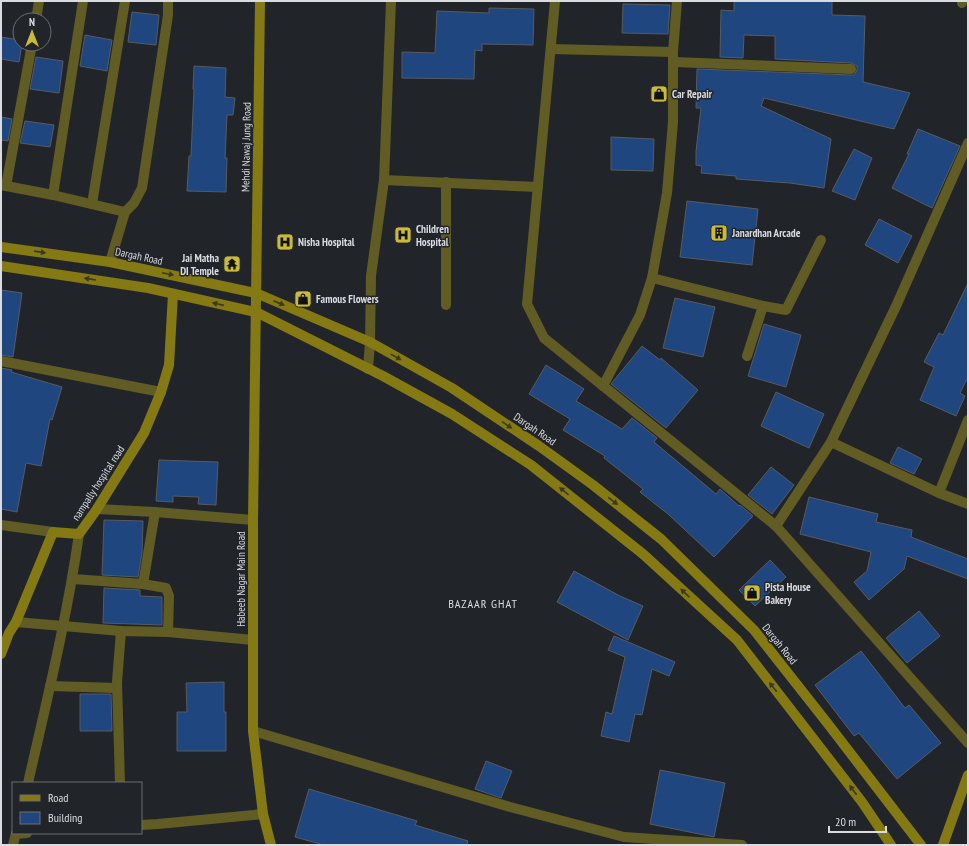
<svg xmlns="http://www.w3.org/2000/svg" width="969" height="846" font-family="'PT Sans Narrow',sans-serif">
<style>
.building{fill:#1f467f;stroke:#575b61}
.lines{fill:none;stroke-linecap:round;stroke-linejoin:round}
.street{stroke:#615b24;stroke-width:10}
.secondary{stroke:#847913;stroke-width:10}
.oneway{fill:#3a3a24}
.labels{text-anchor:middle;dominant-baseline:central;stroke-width:3;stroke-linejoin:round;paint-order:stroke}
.poi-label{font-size:11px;font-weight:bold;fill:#dadce0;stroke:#21252a;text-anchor:start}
.street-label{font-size:11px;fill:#dadce0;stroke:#21252a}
.neighbourhood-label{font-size:12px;letter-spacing:1px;fill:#dadce0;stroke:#21252a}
</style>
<rect width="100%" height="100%" fill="#21252a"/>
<g class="building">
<polygon points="734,1 832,1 832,15 865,16 863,82 910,93 894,129 764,98 761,106 831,139 824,188 790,183 736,179 736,176 701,173 702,166 696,165 696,151 701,108 696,108 697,69 851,75 854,75 857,70 857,66 851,63 775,59 775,36 744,35 743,58 720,57 721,10 734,11"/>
<polygon points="623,4 670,5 668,34 622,33"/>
<polygon points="489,8 534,9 533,45 482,44 482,51 475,50 474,79 402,78 402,52 435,53 437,11 489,13"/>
<polygon points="132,12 159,15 156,45 128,42"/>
<polygon points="85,35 112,40 107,71 80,66"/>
<polygon points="1,37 20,40 20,44 22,44 19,62 1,59"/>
<polygon points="36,57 63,61 59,93 30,89"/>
<polygon points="194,66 226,68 225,97 235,98 233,115 227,115 225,158 227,158 226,192 187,191 189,156 191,156 194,89 193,89"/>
<polygon points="1,117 12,119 8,141 1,140"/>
<polygon points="25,121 54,125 50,147 20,143"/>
<polygon points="918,129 960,146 932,208 892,188 909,154 907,154"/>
<polygon points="611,137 654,139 653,171 611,170"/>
<polygon points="854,149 872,158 855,200 832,191"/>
<polygon points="687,201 758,209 752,265 680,257"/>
<polygon points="879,219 912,236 898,263 865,245"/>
<polygon points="968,283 968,377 960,393 965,396 956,416 920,400 934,367 924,362 939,333 943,335"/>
<polygon points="1,290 22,293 13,357 1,355"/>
<polygon points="675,298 715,307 703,357 663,348"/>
<polygon points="764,324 801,335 786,387 748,376"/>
<polygon points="642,346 660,360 661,358 698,390 666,428 611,384"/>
<polygon points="546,365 584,389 576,401 622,429 632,418 657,438 654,442 716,494 720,489 739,506 740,505 753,516 714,557 668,514 640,492 643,489 604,458 605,456 563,430 570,419 529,394"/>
<polygon points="1,368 12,370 11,372 62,387 52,420 50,419 41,466 26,463 17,512 1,509"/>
<polygon points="776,392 824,414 809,448 761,426"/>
<polygon points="898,447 922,459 914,474 890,463"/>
<polygon points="159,460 218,462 216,505 198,504 199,497 173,496 173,502 156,501"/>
<polygon points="771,467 794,485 772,514 748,495"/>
<polygon points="809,497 878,514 876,522 912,530 911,537 968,559 968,579 907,556 904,569 869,600 854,582 867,571 871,552 800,534"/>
<polygon points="104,520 143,521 142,553 138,577 102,575"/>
<polygon points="770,560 786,577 755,606 739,590"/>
<polygon points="574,571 620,596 643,606 628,640 557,602"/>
<polygon points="104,588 140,590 140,596 162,597 162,625 103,623"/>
<polygon points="919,611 940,636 907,663 886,638"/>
<polygon points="614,636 675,662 669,676 652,669 642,715 635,714 629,742 601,736 606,712 612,714 625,657 608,650"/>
<polygon points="861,651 905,708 909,705 941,743 897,779 859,733 854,736 815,685"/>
<polygon points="224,682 224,712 226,712 226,751 177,751 177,712 187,712 186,683"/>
<polygon points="80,694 111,694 112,731 80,731"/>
<polygon points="486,761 512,771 501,798 475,789"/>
<polygon points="660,770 725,783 714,837 650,824"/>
<polygon points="309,789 417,821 415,825 468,841 467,845 324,845 295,837"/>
</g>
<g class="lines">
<g class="street">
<polyline points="555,1 527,304 544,338 776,526 968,743"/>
<polyline points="962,3 963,1"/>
<polyline points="36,20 39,1"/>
<polyline points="551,49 673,52"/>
<polyline points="674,62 851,69"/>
<polyline points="384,180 538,187"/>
<polyline points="1,185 53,195 125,212"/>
<polyline points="6,186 32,44"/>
<polyline points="53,195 83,1"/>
<polyline points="92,204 125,1"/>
<polyline points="110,262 125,212 134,203 142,188 168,15 168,1"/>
<polyline points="652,278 763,306 786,310 821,240"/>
<polyline points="446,305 446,182"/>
<polyline points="747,356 763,306"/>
<polyline points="1,361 161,392"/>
<polyline points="368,369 370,342 371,276 384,180 391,1"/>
<polyline points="603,386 640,315 652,278 667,193 673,122 673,52 677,1"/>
<polyline points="968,420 939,493 968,504"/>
<polyline points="831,442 939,493"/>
<polyline points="97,509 155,512 253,520"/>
<polyline points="1,525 53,532"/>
<polyline points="776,526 831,442 897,304 968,143"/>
<polyline points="73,579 143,584 166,588 169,596 168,632"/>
<polyline points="143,584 155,512"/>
<polyline points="16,622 121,631 168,632 253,640"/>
<polyline points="50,686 117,688"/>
<polyline points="253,731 510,807 624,837 742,845"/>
<path d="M28,783C47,700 67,618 79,534"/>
<polyline points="120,783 117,682 121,631"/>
<polyline points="141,825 158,824 263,814"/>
<polyline points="16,834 27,833"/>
<polyline points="13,845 16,833"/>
</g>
<g class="secondary">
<polyline points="260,1 253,520 253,731 263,814 271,845"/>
<polyline points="1,247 110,262 256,293 370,342 452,388 539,446 593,485 661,539 754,630 828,724 921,845"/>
<polyline points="1,266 148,288 256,312 383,376 452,414 531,465 643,554 737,640 812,737 862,802 891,845"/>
<polyline points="1,654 9,633 16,622 53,532 79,534 97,509 144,433 161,392 169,365 173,294"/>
<polyline points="943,845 968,775"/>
</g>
</g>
<defs><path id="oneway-solid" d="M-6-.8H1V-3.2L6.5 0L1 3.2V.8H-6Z"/></defs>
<g class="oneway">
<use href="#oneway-solid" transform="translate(40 252) rotate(8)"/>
<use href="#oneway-solid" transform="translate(168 274) rotate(12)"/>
<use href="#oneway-solid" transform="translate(90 279) rotate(-171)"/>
<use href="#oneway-solid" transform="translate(279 303) rotate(23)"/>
<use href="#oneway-solid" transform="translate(218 304) rotate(-167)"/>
<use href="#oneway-solid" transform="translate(396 357) rotate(29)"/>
<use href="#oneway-solid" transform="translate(507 425) rotate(34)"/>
<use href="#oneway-solid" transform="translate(564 491) rotate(-141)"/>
<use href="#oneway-solid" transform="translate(613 501) rotate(38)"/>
<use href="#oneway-solid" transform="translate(685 593) rotate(-137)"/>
<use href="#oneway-solid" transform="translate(773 687) rotate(-128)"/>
<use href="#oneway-solid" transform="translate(853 790) rotate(-127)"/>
</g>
<defs>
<g id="shop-square" transform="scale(0.9)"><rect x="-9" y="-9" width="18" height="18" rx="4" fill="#c9ba3a" stroke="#21252a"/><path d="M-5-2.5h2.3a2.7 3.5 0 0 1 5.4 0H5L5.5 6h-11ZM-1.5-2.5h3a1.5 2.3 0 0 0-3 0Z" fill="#111"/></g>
<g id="building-square" transform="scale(0.9)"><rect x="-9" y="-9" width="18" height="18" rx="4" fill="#c9ba3a" stroke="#21252a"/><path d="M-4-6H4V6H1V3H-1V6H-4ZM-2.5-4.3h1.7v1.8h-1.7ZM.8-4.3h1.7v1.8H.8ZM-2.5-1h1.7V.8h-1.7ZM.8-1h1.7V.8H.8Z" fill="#111"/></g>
<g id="hospital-square" transform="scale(0.9)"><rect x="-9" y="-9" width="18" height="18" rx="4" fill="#c9ba3a" stroke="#21252a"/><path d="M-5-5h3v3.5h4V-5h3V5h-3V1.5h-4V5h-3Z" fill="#111"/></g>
<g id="temple-square" transform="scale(0.9)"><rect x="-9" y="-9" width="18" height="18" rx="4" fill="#c9ba3a" stroke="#21252a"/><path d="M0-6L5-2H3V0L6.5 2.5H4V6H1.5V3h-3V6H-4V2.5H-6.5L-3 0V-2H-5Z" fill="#111"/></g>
</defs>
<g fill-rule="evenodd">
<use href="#shop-square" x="659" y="94"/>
<use href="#building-square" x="719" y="233"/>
<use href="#hospital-square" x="403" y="235"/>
<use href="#hospital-square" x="285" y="242"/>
<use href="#temple-square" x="232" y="264"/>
<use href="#shop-square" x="303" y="299"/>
<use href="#shop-square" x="752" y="593"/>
</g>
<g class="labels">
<g class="poi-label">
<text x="672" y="94">Car Repair</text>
<text x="416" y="229">Children<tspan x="416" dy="13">Hospital</tspan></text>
<text x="732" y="233">Janardhan Arcade</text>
<text x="298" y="242">Nisha Hospital</text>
<text x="219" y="258" text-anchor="end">Jai Matha<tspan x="219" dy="13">DI Temple</tspan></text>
<text x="316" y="299">Famous Flowers</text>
<text x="765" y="587">Pista House<tspan x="765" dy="13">Bakery</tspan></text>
</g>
<g class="street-label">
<text transform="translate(246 147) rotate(-89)">Mehdi Nawaj Jung Road</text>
<text transform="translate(139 256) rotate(12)">Dargah Road</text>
<text transform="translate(535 429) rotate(34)">Dargah Road</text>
<text transform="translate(98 483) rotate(-57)">nampally hospital road</text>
<text transform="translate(241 579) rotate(-90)">Habeeb Nagar Main Road</text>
<text transform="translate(780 644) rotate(51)">Dargah Road</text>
</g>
<g class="neighbourhood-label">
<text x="483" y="603">BAZAAR GHAT</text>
</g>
</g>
<rect width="969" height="846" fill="none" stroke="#dadce0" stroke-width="4"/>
<rect x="12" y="782" width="130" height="52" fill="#21252a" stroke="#6b6e73"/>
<rect x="20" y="795" width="20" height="6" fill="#847913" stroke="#6b6e73"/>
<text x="48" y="802" font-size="12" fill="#dadce0">Road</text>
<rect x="20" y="812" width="20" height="12" fill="#1f467f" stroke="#6b6e73"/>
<text x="48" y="822" font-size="12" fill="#dadce0">Building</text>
<g transform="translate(32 32)"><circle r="19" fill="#21252a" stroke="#6b6e73"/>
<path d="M0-3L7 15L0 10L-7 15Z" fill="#c9ba3a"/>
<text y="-6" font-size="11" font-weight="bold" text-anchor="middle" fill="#dadce0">N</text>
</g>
<path d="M829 826v6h57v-6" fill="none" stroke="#dadce0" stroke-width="2"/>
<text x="835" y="826" font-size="12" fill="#dadce0" stroke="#21252a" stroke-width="3" paint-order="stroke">20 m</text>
</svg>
